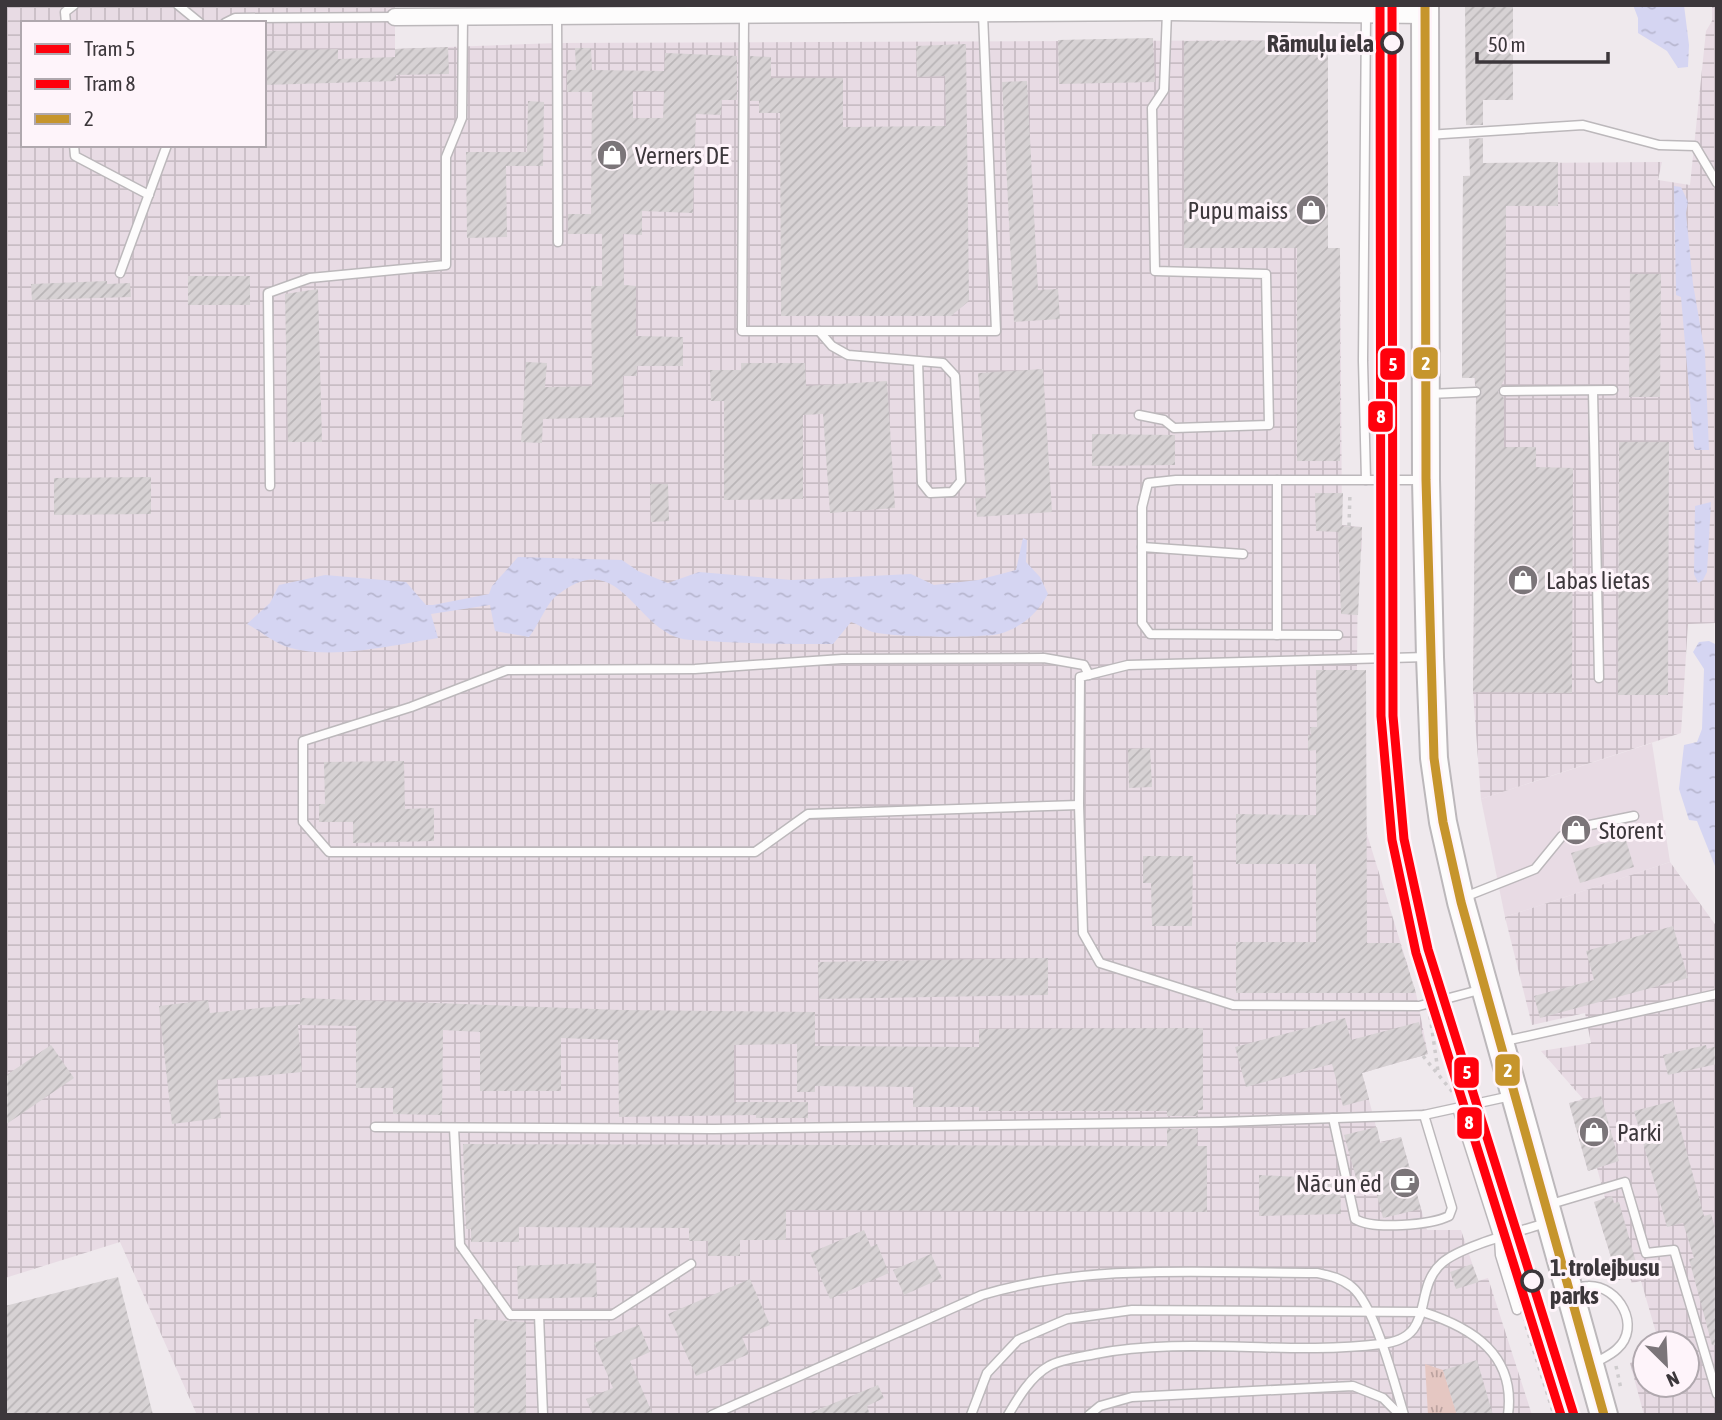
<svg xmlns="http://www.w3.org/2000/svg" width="1722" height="1420" font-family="'Asap Condensed',sans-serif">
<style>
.built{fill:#e8dbe4}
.industrial{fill:url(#industrial-grid);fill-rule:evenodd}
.grass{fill:url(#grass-tufts)}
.water{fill:url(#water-ripples)}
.building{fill:url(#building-hatch);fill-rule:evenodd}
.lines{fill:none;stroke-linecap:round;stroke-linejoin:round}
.service-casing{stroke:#bcb8bb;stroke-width:11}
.minor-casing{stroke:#bcb8bb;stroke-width:19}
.primary-casing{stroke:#bcb8bb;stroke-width:30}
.path{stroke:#cecbcd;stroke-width:3.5;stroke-dasharray:3.5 5;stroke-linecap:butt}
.service{stroke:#fdfcfc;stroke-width:8}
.minor{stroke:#fdfcfc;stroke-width:16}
.primary{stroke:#fdfcfc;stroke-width:26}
.bus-1-casing{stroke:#fef4fa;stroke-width:14}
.bus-1{stroke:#c6952c;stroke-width:9}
.tram-1-casing{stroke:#fef4fa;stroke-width:14}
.tram-2-casing{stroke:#fef4fa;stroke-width:14}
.tram-1{stroke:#ff000c;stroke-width:9}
.tram-2{stroke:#ff000c;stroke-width:9}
.stop-dot{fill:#fef4fa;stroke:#3c373b;stroke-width:3.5}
.labels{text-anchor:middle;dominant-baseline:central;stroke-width:6;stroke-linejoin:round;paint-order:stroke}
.stop-label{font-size:24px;font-weight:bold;fill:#3c373b;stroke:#fef4fa;text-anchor:end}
.poi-label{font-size:24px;fill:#3c373b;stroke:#fef4fa;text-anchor:start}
.line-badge{stroke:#fef4fa;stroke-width:2.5}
.badge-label{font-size:19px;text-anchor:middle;font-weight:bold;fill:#fff}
</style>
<defs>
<pattern id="industrial-grid" width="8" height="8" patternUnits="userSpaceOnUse" patternTransform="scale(1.75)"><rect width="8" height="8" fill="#e8dbe4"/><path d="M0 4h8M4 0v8" fill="none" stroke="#c8bdc4"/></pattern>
<pattern id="grass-tufts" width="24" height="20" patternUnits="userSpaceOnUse" patternTransform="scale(1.75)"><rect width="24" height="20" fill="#e5c7c2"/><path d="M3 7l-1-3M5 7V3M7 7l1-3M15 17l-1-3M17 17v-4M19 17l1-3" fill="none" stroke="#bba29f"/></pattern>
<pattern id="water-ripples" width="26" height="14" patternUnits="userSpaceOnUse" patternTransform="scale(1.75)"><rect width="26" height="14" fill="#d5d5f2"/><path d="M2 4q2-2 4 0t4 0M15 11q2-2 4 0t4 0" fill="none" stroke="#b8b7d0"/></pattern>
<pattern id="building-hatch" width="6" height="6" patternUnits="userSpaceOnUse" patternTransform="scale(1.75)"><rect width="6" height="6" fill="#d7d2d4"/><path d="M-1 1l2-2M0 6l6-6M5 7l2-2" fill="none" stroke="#b9b5b7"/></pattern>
</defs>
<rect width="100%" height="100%" fill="#efe9ed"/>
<polygon class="built" points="1652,743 1670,862 1505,917 1481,799"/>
<g class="industrial">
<path d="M5,5H395V49L557,43L1328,40V248H1340L1342,525L1362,527V551L1358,552L1357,669L1367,834L1416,993L1428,1054L1362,1073L1380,1142L1401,1137L1427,1230H1461L1478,1281L1488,1278L1532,1415H197L120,1242L5,1278ZM23,23H264V145H23Z"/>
<polygon points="1712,5 1717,5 1717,623 1688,624 1681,733 1481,799 1473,692 1476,392 1474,378 1462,378 1463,176 1505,175 1506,163 1662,162 1658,180 1690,185 1706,31 1712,21"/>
<polygon points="1670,862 1717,927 1717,1415 1644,1415 1630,1363 1645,1359 1645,1385 1687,1385 1687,1343 1659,1343 1641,1281 1632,1283 1629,1276 1618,1280 1594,1202 1605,1198 1597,1168 1588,1171 1569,1103 1583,1099 1541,1051 1591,1043 1585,1013 1532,1025 1505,917"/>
</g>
<polygon class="grass" points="1425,1364 1443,1370 1457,1415 1428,1415"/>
<g class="water">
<polygon points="1633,5 1684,5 1689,45 1688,67 1678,68 1667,51 1638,33 1638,18"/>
<polygon points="1674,186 1681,187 1688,202 1686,213 1693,284 1705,353 1709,450 1695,450 1694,447 1681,297 1676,295"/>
<polygon points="1711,502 1707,572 1703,580 1698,583 1694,574 1695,506"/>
<path d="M1023,538L1027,540L1026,562L1040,577L1048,594C1038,613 1021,628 999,634C983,638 886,638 870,631C864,629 858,624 851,622L833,644C791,644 750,644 709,641C699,640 686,641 676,637C632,621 616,546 555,597C546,605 538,626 529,637L495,631L490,605L431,614L438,638C392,645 323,663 280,644C268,638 258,630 247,624L270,603L279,585L325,575L406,582L426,605H433L489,594L492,586L518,557L622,560L638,571L668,583L699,572L792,580L911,574L934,585L978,580L1016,570Z"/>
<polygon points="1709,641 1717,645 1717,871 1697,821 1689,820 1679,789 1684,745 1697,742 1702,729 1704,669 1693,652 1699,642"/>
</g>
<g class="building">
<polygon points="1465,5 1513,5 1513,100 1483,100 1483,125 1466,125"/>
<polygon points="1153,38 1155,82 1059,84 1058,40"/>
<polygon points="1328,40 1328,248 1340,248 1340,461 1297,461 1297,248 1184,248 1184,41"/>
<polygon points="966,44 969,301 951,316 781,316 780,113 759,113 759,101 750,101 750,56 771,57 771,78 843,78 843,127 946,126 945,76 917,77 916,46"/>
<polygon points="448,47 449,74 396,75 396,81 264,85 264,51 338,49 338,59 395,57 395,49"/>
<path d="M575,48H591L592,70L664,71L665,53L737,56V100H722L721,115L696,114L693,213L642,211V235L623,234L624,285L636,286V336L683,337V366H637V376H623L624,417L543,419L542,443L521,442L526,362L547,363L545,387L592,386L591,286H602V234H568V214H591L592,92H567V70H576ZM633,91H664L663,118H633Z"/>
<polygon points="1027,81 1038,290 1058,289 1060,319 1014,322 1002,82"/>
<polygon points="528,101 544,102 543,166 506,166 507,237 467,238 466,152 527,152"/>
<polygon points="1483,138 1483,163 1558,162 1558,206 1506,206 1505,378 1498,392 1504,398 1504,447 1536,447 1536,467 1573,468 1572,693 1473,692 1476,399 1482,392 1475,385 1475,378 1462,378 1463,176 1470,176 1469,139"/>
<polygon points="1630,274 1661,274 1660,397 1629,397"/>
<rect x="188" y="276" width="62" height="29"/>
<polygon points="107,281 107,284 130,283 131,297 32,300 31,284"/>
<polygon points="318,289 322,442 288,442 285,294"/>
<polygon points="741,363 805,363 806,386 887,381 895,508 830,513 823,414 803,415 803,499 724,500 724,401 711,401 710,370 741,370"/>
<polygon points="1043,369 1052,512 977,517 975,498 986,498 978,373"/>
<polygon points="1092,434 1175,435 1175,465 1092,466"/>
<polygon points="1619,442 1669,442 1668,695 1618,695"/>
<polygon points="151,477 151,514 54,515 54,478"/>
<polygon points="650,484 668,484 669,521 651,522"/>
<polygon points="1315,493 1343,493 1342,526 1362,527 1358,615 1341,614 1338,532 1316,531"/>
<polygon points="1316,670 1366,670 1367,943 1400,943 1416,993 1236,993 1236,942 1316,942 1316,864 1236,864 1236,814 1316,815 1316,750 1308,751 1308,735 1311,736 1310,727 1317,727"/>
<polygon points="1150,748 1152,787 1129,788 1128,749"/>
<polygon points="404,761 405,809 434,808 434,841 353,843 353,822 319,822 319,804 325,804 324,762"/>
<polygon points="1625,837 1634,867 1580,883 1571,853"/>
<polygon points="1143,856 1193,856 1192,926 1152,926 1151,883 1143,883"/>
<polygon points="1673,926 1688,978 1540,1018 1534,996 1594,980 1586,951"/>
<polygon points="1048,958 1048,995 819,999 818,962"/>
<polygon points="301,998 621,1010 815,1012 815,1046 979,1047 979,1029 1203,1028 1203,1110 1198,1110 1198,1116 1167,1116 1167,1111 979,1111 979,1107 913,1107 913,1087 815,1086 815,1092 797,1092 797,1044 734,1045 734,1102 808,1102 808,1118 756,1118 756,1115 619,1117 618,1040 561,1038 561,1091 480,1091 480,1032 443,1030 442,1115 393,1114 393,1088 356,1088 356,1026 298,1025 302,1072 217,1080 221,1118 172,1124 159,1006 208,1000 210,1013 300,1004"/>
<polygon points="1345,1018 1351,1040 1419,1022 1428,1054 1362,1073 1369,1099 1343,1106 1332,1064 1246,1087 1235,1047"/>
<polygon points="51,1045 74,1078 5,1125 5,1076"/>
<polygon points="1706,1045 1707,1049 1717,1046 1717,1064 1668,1075 1663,1055"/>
<polygon points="1601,1096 1619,1161 1588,1171 1569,1103"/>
<polygon points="1673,1101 1704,1216 1711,1214 1717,1234 1717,1345 1712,1345 1689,1259 1694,1258 1683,1223 1667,1227 1634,1111"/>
<polygon points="1377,1127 1380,1143 1401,1137 1421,1209 1383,1218 1373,1181 1358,1185 1344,1135"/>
<polygon points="1167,1129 1198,1129 1197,1146 1207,1146 1207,1212 786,1210 786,1240 740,1240 740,1256 708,1256 708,1241 689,1241 689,1228 519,1227 519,1242 471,1242 471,1229 466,1229 463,1144 1167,1146"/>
<polygon points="1259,1175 1340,1179 1341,1214 1259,1216"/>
<polygon points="1612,1196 1614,1203 1619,1202 1639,1273 1618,1280 1594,1202"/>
<polygon points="864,1230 871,1247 877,1244 889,1273 830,1299 810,1253"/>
<polygon points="931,1254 942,1278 904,1295 893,1270"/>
<polygon points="596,1263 597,1297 518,1299 517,1266"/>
<polygon points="1472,1264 1479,1282 1456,1289 1450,1272"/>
<polygon points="118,1277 153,1415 5,1415 5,1306"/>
<polygon points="750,1279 770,1325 742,1337 749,1354 696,1376 668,1314"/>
<polygon points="474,1319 526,1322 526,1415 474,1415"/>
<polygon points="639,1325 650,1352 630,1361 653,1415 593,1415 586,1399 613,1388 594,1343"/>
<polygon points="1477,1360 1493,1415 1457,1415 1443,1370"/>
<polygon points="878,1385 884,1398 867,1406 870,1415 805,1415"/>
</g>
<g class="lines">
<g class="service-casing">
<g id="service">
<polyline points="178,5 200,23"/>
<polyline points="557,14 558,242"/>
<polyline points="1366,15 1363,361 1366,480"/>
<polyline points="744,16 742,331 996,331 983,14"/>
<polyline points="66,23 65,12 74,5"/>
<polyline points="225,23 235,18 395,17"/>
<polyline points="1427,135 1583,125 1659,145 1695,146 1717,183"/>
<polyline points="74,145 75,156 149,195"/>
<polyline points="120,273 167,145"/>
<polyline points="819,331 832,346 848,355 943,363 955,376 961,481 952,492 930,493 922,483 918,361"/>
<polyline points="1504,391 1613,390"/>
<polyline points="1593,391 1599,678"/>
<polyline points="1428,394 1476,392"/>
<polyline points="1139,415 1164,420 1174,428 1269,425 1266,274 1155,271 1152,108 1164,90 1167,12"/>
<polyline points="270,486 268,293 310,278 446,265 446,157 462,118 463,16"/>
<polyline points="1142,547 1243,554"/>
<polyline points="1277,635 1277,480"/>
<polyline points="1338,635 1150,634 1142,623 1142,507 1148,483 1176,480 1422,480"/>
<polyline points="1427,657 1128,665 1080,677 1079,805 1083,933 1100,963 1233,1005 1419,1006 1483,989"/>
<polyline points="1079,805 808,814 755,852 329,852 303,822 303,741 411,707 507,670 695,669 842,659 1044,658 1084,665 1089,675"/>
<polyline points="1462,898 1535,869 1562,836 1590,825 1634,816"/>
<polyline points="1505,1041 1717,994"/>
<polyline points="1457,1108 1499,1239 1500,1255 1517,1310"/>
<path d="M1333,1118L1355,1219C1373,1230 1431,1225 1449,1216L1452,1208L1424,1115"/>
<polyline points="375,1127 714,1129 1221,1122 1424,1115 1511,1096"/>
<polyline points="454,1128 460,1245 510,1315 612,1315 691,1264"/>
<polyline points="1551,1204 1625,1182 1646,1253 1674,1250 1717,1394"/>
<path d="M1572,1289C1577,1288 1583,1286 1588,1286C1619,1285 1642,1327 1617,1349C1611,1355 1601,1359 1593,1364"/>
<polyline points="539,1315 543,1415"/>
<path d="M712,1415L982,1295C1088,1263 1207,1273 1317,1273C1331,1276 1341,1278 1352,1287C1375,1306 1395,1385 1404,1415"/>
<path d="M971,1415L987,1373L1018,1340L1067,1319L1132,1310L1423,1312C1473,1328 1516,1355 1508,1415"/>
<path d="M1008,1415C1018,1398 1031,1376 1049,1366C1061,1359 1081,1357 1095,1354C1189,1336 1286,1356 1381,1344C1438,1338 1411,1290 1442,1263C1461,1246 1521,1231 1546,1223"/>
<polyline points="1089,1415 1100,1406 1132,1397 1353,1386 1383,1398 1400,1415"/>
</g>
</g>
<g class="minor-casing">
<polyline id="minor" points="395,17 1167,12 1425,15"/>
</g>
<g class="primary-casing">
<polyline id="primary" points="1425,5 1426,480 1430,657 1434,758 1443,822 1461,902 1604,1415"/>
</g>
<g class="path">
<polyline points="1378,490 1378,647"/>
<polyline points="1349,526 1350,492"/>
<polyline points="1379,669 1383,750 1394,856 1428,992"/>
<polyline points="1435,1013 1461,1095"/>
<polyline points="1430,1016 1438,1071"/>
<polyline points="1423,1056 1455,1095"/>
<polyline points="1517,1276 1538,1269"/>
<polyline points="1526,1318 1525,1323 1554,1415"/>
<polyline points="1616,1366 1621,1389"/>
</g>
<use href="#service" class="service"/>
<use href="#minor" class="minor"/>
<use href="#primary" class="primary"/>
<g class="bus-1-casing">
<polyline id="bus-1" points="1425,5 1426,480 1434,758 1443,822 1461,902 1604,1415"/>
</g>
<use href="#bus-1" class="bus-1"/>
<g class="tram-1-casing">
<polyline id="tram-1" points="1392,5 1393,716 1404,839 1428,949 1574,1415"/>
</g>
<g class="tram-2-casing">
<polyline id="tram-2" points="1380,5 1381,716 1392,840 1416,953 1561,1415"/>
</g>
<use href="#tram-1" class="tram-1"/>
<use href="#tram-2" class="tram-2"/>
</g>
<defs>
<g id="shop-disc" transform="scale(1.575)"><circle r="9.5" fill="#7b7579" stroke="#fef4fa"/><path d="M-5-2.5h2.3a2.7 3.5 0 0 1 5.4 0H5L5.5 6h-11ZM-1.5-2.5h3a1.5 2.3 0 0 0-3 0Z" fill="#fff"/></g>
<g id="cafe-disc" transform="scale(1.575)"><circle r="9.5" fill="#7b7579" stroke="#fef4fa"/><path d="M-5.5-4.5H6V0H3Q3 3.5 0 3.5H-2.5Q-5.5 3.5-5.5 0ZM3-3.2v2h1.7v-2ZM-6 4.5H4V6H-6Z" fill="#fff"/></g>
</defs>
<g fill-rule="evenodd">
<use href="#shop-disc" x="612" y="155"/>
<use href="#shop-disc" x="1311" y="210"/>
<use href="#shop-disc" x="1523" y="580"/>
<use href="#shop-disc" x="1576" y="830"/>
<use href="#shop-disc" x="1594" y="1132"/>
<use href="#cafe-disc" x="1405" y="1183"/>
</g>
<g class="stop-dot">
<circle cx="1392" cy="43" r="10"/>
<circle cx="1532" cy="1281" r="10"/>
</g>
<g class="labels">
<g class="stop-label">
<text x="1374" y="43">Rāmuļu iela</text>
<text x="1550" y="1267" text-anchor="start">1. trolejbusu<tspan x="1550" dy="28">parks</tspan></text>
</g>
<g class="poi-label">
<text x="635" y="155">Verners DE</text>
<text x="1288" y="210" text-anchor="end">Pupu maiss</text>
<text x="1546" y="580">Labas lietas</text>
<text x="1599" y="830">Storent</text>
<text x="1617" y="1132">Parki</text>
<text x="1382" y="1183" text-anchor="end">Nāc un ēd</text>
</g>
</g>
<g class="line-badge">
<rect x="1412" y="346" width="27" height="34" rx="7" fill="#c6952c"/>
<rect x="1379" y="347" width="27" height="34" rx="7" fill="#ff000c"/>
<rect x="1367" y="400" width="27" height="33" rx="7" fill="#ff000c"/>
<rect x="1494" y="1053" width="27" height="34" rx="7" fill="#c6952c"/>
<rect x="1453" y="1056" width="27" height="33" rx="7" fill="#ff000c"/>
<rect x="1456" y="1106" width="27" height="34" rx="7" fill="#ff000c"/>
</g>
<g class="badge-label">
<text x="1426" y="370">2</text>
<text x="1393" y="371">5</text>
<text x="1381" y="423">8</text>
<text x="1508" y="1077">2</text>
<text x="1467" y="1079">5</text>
<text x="1469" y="1129">8</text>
</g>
<rect width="1722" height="1420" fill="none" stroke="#3c373b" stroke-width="14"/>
<rect x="21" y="21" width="245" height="126" fill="#fef4fa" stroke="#b0a8ae" stroke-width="2"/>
<rect x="35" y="44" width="35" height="10" fill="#ff000c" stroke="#b0a8ae" stroke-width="2"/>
<text x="84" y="56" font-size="21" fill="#3c373b">Tram 5</text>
<rect x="35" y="79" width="35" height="10" fill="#ff000c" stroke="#b0a8ae" stroke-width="2"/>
<text x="84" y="91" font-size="21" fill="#3c373b">Tram 8</text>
<rect x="35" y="114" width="35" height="10" fill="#c6952c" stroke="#b0a8ae" stroke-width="2"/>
<text x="84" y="126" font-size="21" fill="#3c373b">2</text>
<g transform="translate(1666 1364) rotate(156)"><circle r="33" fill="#fef4fa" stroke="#b0a8ae" stroke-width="2"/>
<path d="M0-5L12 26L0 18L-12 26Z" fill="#7b7579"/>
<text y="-10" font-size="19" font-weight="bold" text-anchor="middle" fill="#3c373b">N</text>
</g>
<path d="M1477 52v10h131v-10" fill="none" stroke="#3c373b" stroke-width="3.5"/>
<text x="1488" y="52" font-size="21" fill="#3c373b" stroke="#fef4fa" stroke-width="5" paint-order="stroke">50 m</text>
</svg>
